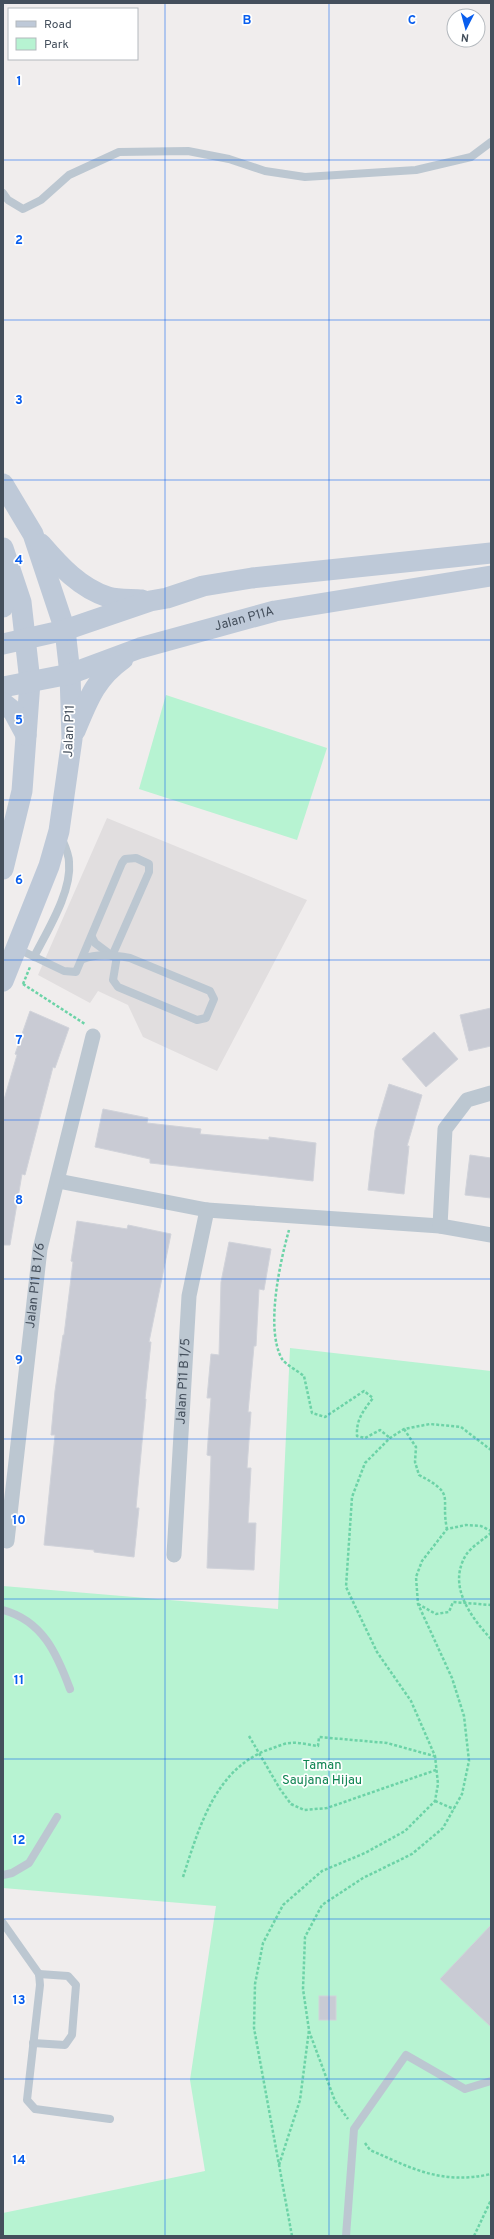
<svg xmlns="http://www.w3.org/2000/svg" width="494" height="2239" font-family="Overpass,sans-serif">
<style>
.education{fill:#e1dedf}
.green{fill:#b7f3d2}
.building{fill:#c9cbd4;stroke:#d1d3da}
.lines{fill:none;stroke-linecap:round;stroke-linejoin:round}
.path{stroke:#6cd3a7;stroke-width:2.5;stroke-dasharray:3 2;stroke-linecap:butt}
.lane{stroke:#bcc7d1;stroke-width:8}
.street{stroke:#bcc7d1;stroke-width:15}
.secondary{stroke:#bec9d8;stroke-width:21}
.grid{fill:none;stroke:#095eee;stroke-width:1;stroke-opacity:0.55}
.labels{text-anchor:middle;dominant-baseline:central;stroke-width:3.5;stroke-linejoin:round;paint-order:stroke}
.street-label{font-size:13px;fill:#444f5c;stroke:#fff}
.park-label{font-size:13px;fill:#0e8451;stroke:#fff}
.grid-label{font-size:13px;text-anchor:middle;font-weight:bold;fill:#095eee;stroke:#fff;stroke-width:3.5;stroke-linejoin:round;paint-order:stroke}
</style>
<rect width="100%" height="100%" fill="#f0eded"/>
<polygon class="education" points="107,818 307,900 217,1071 143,1037 128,1005 98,991 90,1003 38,975"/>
<g class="green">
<polygon points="166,695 327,748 297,840 139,789"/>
<polygon points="290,1348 491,1371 491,2236 3,2236 3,2213 205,2171 190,2080 216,1906 3,1888 3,1586 278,1609"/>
</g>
<g class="building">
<polygon points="491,1008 491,1046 469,1051 460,1015"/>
<polygon points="30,1011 69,1028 55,1068 53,1067 25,1175 22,1174 10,1245 3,1245 3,1103 17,1055 15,1054"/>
<polygon points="434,1032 458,1059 426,1087 402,1059"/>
<polygon points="389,1084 422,1095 407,1146 409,1146 404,1194 368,1190 375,1130"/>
<polygon points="103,1109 148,1118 147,1123 201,1129 200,1134 269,1140 269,1137 316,1143 313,1181 150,1163 150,1159 95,1147"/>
<polygon points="470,1155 491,1158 491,1198 465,1195"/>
<polygon points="77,1221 127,1229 128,1225 171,1234 149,1342 151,1342 145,1399 146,1399 136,1508 139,1508 134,1557 94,1552 94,1550 44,1545 55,1435 51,1435 55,1391 63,1335 64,1335 73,1262 71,1261"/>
<polygon points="229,1242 271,1249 264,1290 259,1289 256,1346 254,1346 248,1412 251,1412 247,1468 251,1468 248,1523 256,1523 254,1570 207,1568 211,1456 207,1455 211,1398 207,1398 211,1354 219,1355 221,1282"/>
<polygon points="491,1925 491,2027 440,1979"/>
<rect x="319" y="1996" width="17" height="24"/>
</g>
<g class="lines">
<g class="path">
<polyline points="23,984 85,1024"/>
<polyline points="23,984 30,967"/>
<path d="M289,1230C280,1262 265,1329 282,1359C286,1365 298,1371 304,1376L312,1413L325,1417L364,1391L373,1398C363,1411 356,1420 357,1436L365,1438L380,1430L390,1438"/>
<path d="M404,1429L416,1447L415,1462L419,1475C457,1495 440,1496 447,1529"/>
<path d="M491,1533C484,1539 471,1547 466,1555C447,1586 471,1617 491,1639"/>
<polyline points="418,1604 436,1614 449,1612 453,1602 491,1605"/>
<polyline points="249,1736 280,1789 291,1804 304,1810 327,1808 436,1770"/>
<polyline points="435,1801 454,1809"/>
<path d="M183,1877C199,1828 215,1768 270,1749C277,1747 284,1743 291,1743C299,1742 309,1745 318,1746L319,1737L387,1743L434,1756"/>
<polyline points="309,2031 335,2101 348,2119"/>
<path d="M365,2143L370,2150C413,2169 442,2185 491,2174"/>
<polyline points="279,2165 300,2100 309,2030 303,1989 305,1937 322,1905 363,1878 412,1854 443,1828 462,1794 469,1761 464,1716 452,1678 418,1604 416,1577 422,1561 447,1529 466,1525 481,1526 491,1531"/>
<polyline points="292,2236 254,2028 255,1984 263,1943 283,1905 322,1871 365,1853 405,1831 435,1801 438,1784 435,1756 411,1701 377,1652 346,1587 352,1497 365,1463 390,1438 404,1429 430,1424 461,1427 491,1450"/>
<polyline points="474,2236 491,2200"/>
</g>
<g class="lane">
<polyline points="3,193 8,200 23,209 41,200 69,175 119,152 188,151 229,159 265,171 305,177 416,170 471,157 491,142"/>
<polyline points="92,937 95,943 111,955"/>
<polyline points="16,948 64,971 76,972 122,863 125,859 136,858 149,864 149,872 112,956"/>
<path d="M34,957C47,931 72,892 69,862C69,855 65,846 62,839"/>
<path d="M83,959C97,953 115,955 130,958L210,991L214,999L206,1018L197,1020L118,987L113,980L117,956"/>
<path d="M3,1610C43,1621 57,1654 70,1689"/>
<polyline points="3,1875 12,1873 29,1863 57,1817"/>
<polyline points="3,1923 39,1974 40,1985 27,2100 35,2109 110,2119"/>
<polyline points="33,2043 65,2045 72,2035 76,1985 68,1976 39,1974"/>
<polyline points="346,2236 354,2129 406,2055 465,2089 491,2081"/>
</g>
<g class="street">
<polyline points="58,1181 207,1210 440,1226 491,1235"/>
<polyline points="440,1226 445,1129 467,1100 491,1093"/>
<path id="s1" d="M7,1541L40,1249L93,1036"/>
<path id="s2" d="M174,1555L189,1296L207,1210"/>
</g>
<g class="secondary">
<polyline points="3,484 33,534 65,630 70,674 72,739 59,831 49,866 3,981"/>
<path d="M41,544C60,566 80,588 108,597C118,600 132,599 142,600"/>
<polyline points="3,548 21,602 30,682 22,791 3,869"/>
<polyline points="3,572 3,607"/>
<polyline points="3,644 65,630 150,601 167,598 203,586 252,578 491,553"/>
<path id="s3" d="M3,687L70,674L140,648L275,611L491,576"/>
<polyline points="3,703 13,711 26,735"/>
<path d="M75,731C88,700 95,679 123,659"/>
</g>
</g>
<path class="grid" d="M165,3V2236M329,3V2236M3,160H491M3,320H491M3,480H491M3,640H491M3,800H491M3,960H491M3,1120H491M3,1279H491M3,1439H491M3,1599H491M3,1759H491M3,1919H491M3,2079H491"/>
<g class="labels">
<g class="street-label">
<text stroke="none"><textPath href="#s3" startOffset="251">Jalan P11A</textPath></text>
<text transform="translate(70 731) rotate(-88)">Jalan P11</text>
<text stroke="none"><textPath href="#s1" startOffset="257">Jalan P11 B 1/6</textPath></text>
<text stroke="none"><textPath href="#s2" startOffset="174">Jalan P11 B 1/5</textPath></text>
</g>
<g class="park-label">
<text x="322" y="1766">Taman<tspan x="322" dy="15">Saujana Hijau</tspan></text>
</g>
</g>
<g class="grid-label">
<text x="247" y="24">B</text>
<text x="412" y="24">C</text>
<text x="19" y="85">1</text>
<text x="19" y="244">2</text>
<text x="19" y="404">3</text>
<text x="19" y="564">4</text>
<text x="19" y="724">5</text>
<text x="19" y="884">6</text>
<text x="19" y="1044">7</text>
<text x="19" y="1204">8</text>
<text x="19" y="1364">9</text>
<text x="19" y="1524">10</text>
<text x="19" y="1684">11</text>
<text x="19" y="1844">12</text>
<text x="19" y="2004">13</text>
<text x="19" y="2164">14</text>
</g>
<rect width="494" height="2239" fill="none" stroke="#444f5c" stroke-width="8"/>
<rect x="8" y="8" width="130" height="52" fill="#ffffff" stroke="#b4b9be"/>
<rect x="16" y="21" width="20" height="6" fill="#bec9d8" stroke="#b4b9be"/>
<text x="44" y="28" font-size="12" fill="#444f5c">Road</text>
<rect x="16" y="38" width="20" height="12" fill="#b7f3d2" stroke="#b4b9be"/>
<text x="44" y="48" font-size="12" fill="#444f5c">Park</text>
<g transform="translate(466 28) rotate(186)"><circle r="19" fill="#ffffff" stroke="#b4b9be"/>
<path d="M0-3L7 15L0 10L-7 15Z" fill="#095eee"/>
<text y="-6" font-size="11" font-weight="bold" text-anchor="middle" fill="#444f5c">N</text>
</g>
</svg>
